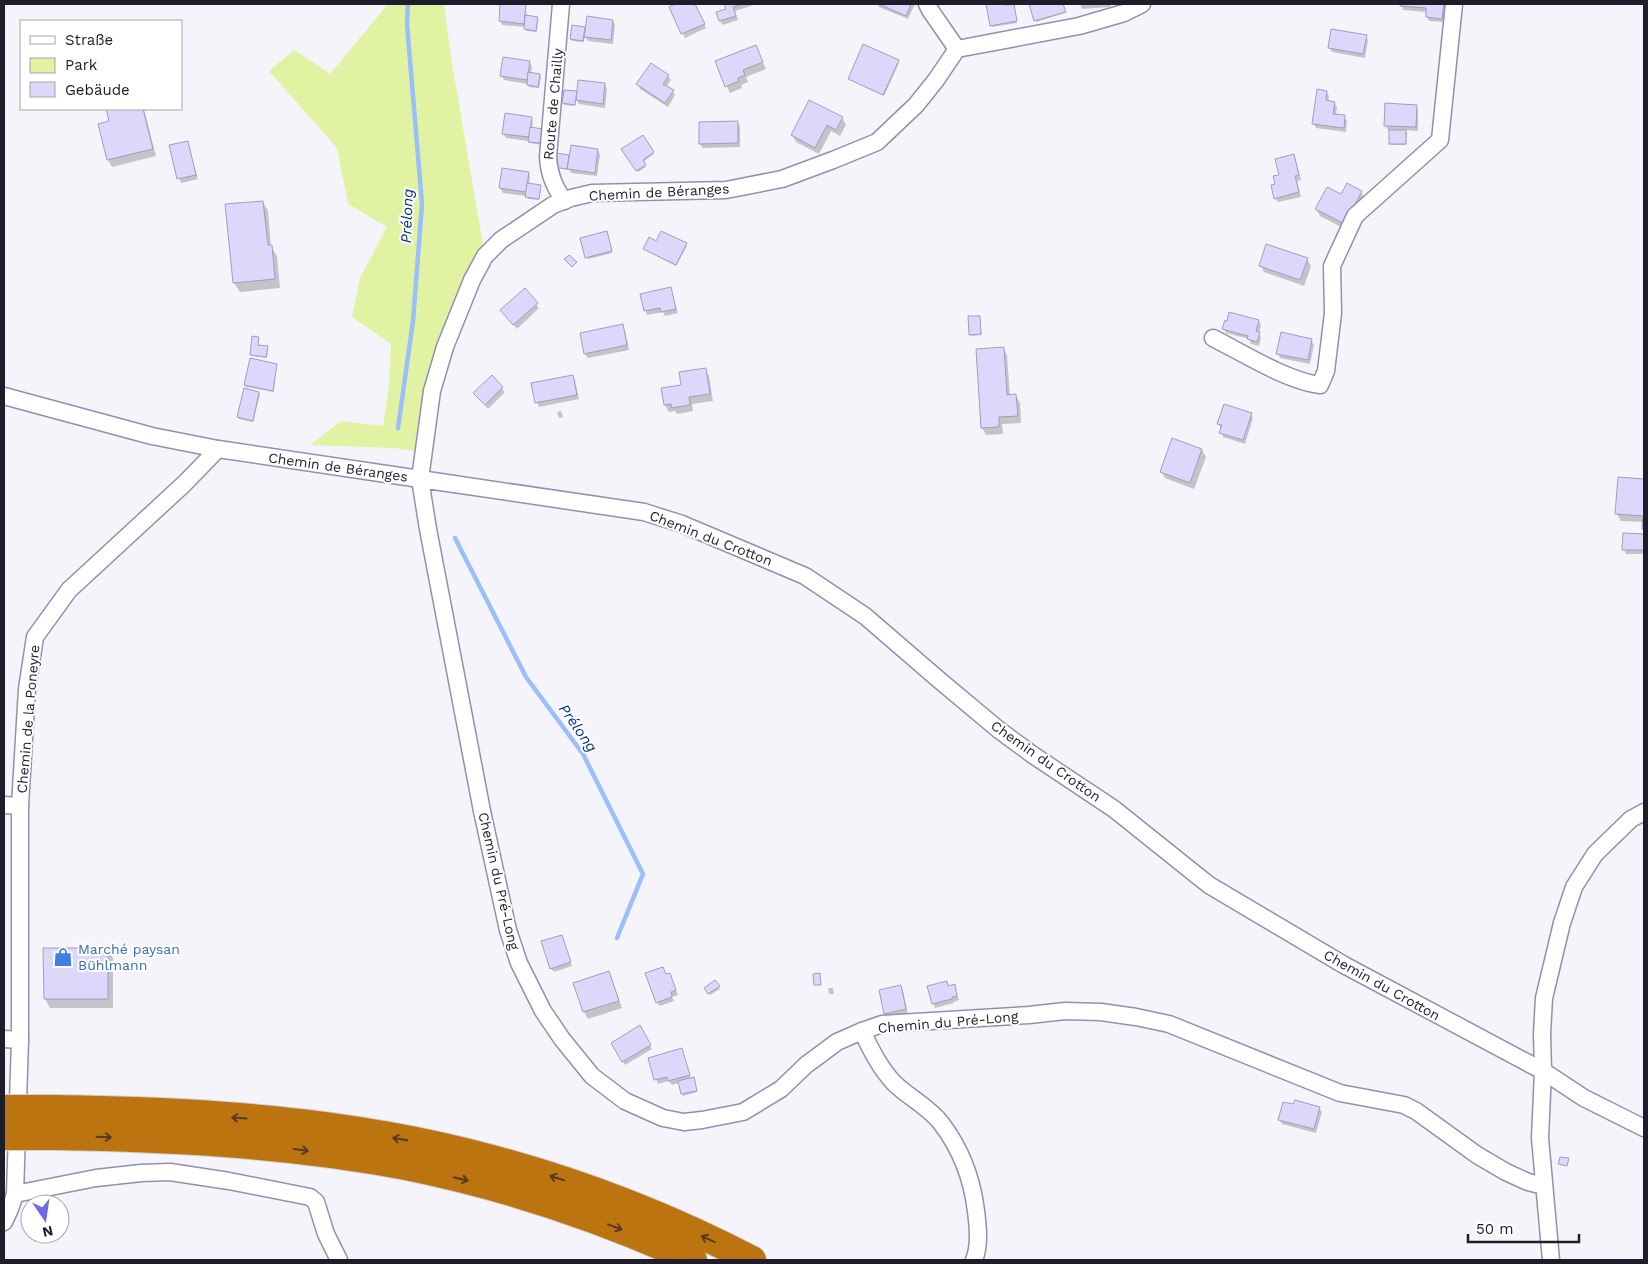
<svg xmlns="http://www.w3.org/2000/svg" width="1648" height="1264" font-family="'Work Sans',sans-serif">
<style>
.green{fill:#e1f2a2}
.shadow{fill:#0003}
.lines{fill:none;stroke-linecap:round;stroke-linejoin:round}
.stream{stroke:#9abffa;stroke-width:4.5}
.building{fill:#ddd8fb;stroke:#a19dbd}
.street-casing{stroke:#938faf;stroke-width:19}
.highway-casing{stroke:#d2d2d4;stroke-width:30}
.street{stroke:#fff;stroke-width:16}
.highway{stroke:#bc7411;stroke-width:28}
.highway-bridge-casing{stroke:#d2d2d4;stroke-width:30;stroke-linecap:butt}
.highway-bridge{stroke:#bc7411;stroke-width:28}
.oneway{stroke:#563b21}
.labels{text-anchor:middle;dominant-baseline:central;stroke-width:4;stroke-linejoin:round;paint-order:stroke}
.street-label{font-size:14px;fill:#1f1d29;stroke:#fff}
.shop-label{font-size:14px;fill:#366cbe;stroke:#fff;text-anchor:start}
.water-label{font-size:15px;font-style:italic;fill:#003284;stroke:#fff}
</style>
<rect width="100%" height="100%" fill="#f5f4fb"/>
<polygon class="green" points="388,4 444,4 451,58 485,256 444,347 423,452 394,448 310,445 341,421 383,426 389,387 391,344 352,317 360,278 387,227 348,204 337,148 269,71 294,50 330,74"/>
<g class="shadow">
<polygon points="502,4 525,5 524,17 526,17 527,8 527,17 537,18 538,20 537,32 526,31 525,27 502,25 500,20"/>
<polygon points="678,4 695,4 706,28 685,38 670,7"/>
<polygon points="726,4 754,4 754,5 735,11 738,20 722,25 717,13 727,10"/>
<polygon points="878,4 915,4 908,19 879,7"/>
<polygon points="988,4 1005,4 1005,7 1014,5 1017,23 992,27"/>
<polygon points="1031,4 1063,4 1065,13 1036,22"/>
<polygon points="1080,4 1110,4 1111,7 1082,9"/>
<polygon points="1401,4 1446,4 1444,22 1429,21 1427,16 1427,12 1403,10"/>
<polygon points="613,21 615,25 613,44 588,41 585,36 584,42 572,41 571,39 573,26 586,28"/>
<polygon points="1366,36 1368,40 1365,58 1332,52 1330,48"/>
<polygon points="755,46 766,69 746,77 748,82 741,85 742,88 730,93 716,62"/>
<polygon points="898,61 899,63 884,96 849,79"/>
<polygon points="529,62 532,66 531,74 540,75 541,77 539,88 529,87 528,84 504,80 502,76"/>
<polygon points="668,76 671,80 666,87 673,91 675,95 668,107 640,89 638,85"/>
<polygon points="605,84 607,89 605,108 579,104 576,99 575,106 564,105 563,103 565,91 578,93"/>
<polygon points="1326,92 1329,96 1328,102 1334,103 1337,107 1336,115 1344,117 1347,121 1346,132 1316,128 1314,124"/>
<polygon points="1416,106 1418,110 1418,131 1405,130 1407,133 1406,145 1391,145 1391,130 1388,130 1385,125"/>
<polygon points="108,109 144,109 156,156 112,167 108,160 100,124 111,122"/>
<polygon points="531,118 533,122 532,129 544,132 542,145 530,143 529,141 506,138 503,133"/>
<polygon points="842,118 846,125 840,136 831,131 819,154 796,142 792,135"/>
<polygon points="737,122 740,127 740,147 703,148 700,144"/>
<polygon points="642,136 654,154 643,162 646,167 638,172 623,150"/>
<polygon points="187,142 198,179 181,183 170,146"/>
<polygon points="598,150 600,155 597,176 571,173 570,170 556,168 557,154 570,156"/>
<polygon points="1294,155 1301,180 1297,181 1301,197 1278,202 1275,198 1277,185 1281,176"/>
<polygon points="528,173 530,177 529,185 540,187 541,188 539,200 528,199 527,196 503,193 500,188"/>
<polygon points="1361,192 1365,199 1349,231 1320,216 1316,209"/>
<polygon points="263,202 268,211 271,247 277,256 280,288 240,292 234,283"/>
<polygon points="607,234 612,253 588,259 587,258"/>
<polygon points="657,242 686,244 687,246 676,266 646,250"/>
<polygon points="1307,259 1311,266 1304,286 1264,272 1260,265"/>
<polygon points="671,289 678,313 665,316 663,312 647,315 641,295"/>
<polygon points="524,290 539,308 517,329 502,311"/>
<polygon points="979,317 982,335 971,336 970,334"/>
<polygon points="1259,321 1261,325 1259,333 1261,338 1259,346 1251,344 1249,339 1226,333 1224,329"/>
<polygon points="622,325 625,330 629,350 588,358 585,354"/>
<polygon points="259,338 258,346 267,347 268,349 267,358 252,356 251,354"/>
<polygon points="1311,340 1314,345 1310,364 1280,358 1278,353"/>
<polygon points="1003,348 1007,355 1010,396 1016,396 1020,403 1021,423 1002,424 1003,434 986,435 982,428"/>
<polygon points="276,365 274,392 246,387 245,385"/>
<polygon points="705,369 709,376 713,401 692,404 693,411 677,414 675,411 669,412 665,405 663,389 682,386"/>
<polygon points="573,376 575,380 579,399 539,407 537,402"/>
<polygon points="492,377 505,392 488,409 474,393"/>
<polygon points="259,393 260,395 253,422 239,419 238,417"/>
<polygon points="561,411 563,417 559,418 557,412"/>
<polygon points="1251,414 1253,418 1245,444 1223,437 1219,424"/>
<polygon points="1202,450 1206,457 1194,489 1165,478 1161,471"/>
<polygon points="1619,478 1644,480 1644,531 1643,522 1621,521 1617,514"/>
<polygon points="1624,534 1644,535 1644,554 1626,554 1624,549"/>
<polygon points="561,936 572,966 554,972 551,968"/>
<polygon points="107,949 113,958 113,1008 50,1008 45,999"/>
<polygon points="609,973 612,979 622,1008 588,1019 584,1012 575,984"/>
<polygon points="666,975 672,979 678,995 672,997 674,1001 660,1006 657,1002"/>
<polygon points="715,982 720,989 710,995 706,988"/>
<polygon points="946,982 949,987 954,986 959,1000 953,1002 954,1003 935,1008 928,987"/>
<polygon points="901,986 903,991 908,1014 888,1018 885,1014"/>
<polygon points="828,988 833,988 834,994 829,994"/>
<polygon points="639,1027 652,1049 625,1065 612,1043"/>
<polygon points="681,1050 691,1079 694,1080 697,1092 683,1096 679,1083 672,1085 669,1081 658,1084 649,1059"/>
<polygon points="1319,1108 1322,1112 1316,1133 1282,1124 1280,1120"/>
</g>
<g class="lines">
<g class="stream">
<polyline points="398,428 413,321 422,204 407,24 408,4"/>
<polyline points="455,538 526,677 583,754 643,874 617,938"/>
</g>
</g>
<g class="building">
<polygon points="500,4 526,4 524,24 499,21"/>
<polygon points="675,4 695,4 705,24 681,34 669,7"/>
<polygon points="724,4 743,4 733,7 736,16 719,21 716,12 726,9"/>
<polygon points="879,4 911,4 906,16"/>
<polygon points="986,4 1005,4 1005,5 1014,4 1017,21 990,26"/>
<polygon points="1029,4 1063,4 1066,12 1034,21"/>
<polygon points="1400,4 1444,4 1442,19 1426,17 1426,8 1400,6"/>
<polygon points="525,15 538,17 536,31 524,29"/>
<polygon points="587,16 613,20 611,40 584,37"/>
<polygon points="572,25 585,27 583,41 570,39"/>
<polygon points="1331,29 1367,35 1363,54 1328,48"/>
<polygon points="863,44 899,60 883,95 848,79"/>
<polygon points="756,45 763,62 743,70 745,75 738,78 739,81 725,87 715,61"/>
<polygon points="503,57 530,61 527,80 500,76"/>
<polygon points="651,63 669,75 663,84 674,90 665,103 636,84"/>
<polygon points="528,72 540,74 538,87 527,85"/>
<polygon points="578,80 605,83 603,104 576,100"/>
<polygon points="1317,89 1327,91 1326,100 1335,102 1333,114 1345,115 1344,128 1312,124"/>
<polygon points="564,90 577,91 575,105 562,103"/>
<polygon points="809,100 843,117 836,130 827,125 815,148 791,135"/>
<polygon points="1385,103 1417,105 1416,127 1384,126"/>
<polygon points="106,109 143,109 153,149 107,160 98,124 109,121"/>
<polygon points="505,113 532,117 529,137 502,134"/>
<polygon points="738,121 738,143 699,144 699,122"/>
<polygon points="530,127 543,129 541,143 528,142"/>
<rect x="1389" y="130" width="17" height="14"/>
<polygon points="643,135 654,152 643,160 646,165 636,171 621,149"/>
<polygon points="188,141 196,175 177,179 169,145"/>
<polygon points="571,145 598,149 595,173 567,169"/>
<polygon points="556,153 569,155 567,169 554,167"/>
<polygon points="1294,154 1299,175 1295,176 1299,192 1274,199 1271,185 1275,184 1273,176 1279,175 1275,159"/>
<polygon points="502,168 529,172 526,192 499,188"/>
<polygon points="527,183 541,185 539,199 525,197"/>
<polygon points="1347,183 1362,191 1345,224 1315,209 1327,187 1341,194"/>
<polygon points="263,201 268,245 272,245 275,279 233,283 225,204"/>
<polygon points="607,231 612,251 585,258 580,238"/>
<polygon points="661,231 687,243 676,265 643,249 649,237 656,241"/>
<polygon points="1266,244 1308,258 1300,280 1259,266"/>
<polygon points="569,255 577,262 572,267 564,259"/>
<polygon points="671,287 676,309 661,312 660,308 644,311 640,294"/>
<polygon points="525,288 538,303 513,325 500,310"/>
<polygon points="1229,312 1259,320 1256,331 1260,332 1257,342 1247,339 1248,336 1222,329 1225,320 1227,321"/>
<polygon points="968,316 980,316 981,334 969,335"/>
<polygon points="623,324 627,345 584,354 580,333"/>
<polygon points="1281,332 1312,339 1308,360 1276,354"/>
<polygon points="252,336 259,337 258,345 268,346 266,357 250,355"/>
<polygon points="1004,347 1007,395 1016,394 1018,416 999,417 999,427 981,428 976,349"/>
<polygon points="250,358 277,364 273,391 244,385"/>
<polygon points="706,368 710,394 689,397 690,405 672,408 671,404 664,405 661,388 681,385 679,372"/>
<polygon points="492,375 503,387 485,405 473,393"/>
<polygon points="573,375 577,395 535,403 531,383"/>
<polygon points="244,388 259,392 253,421 237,417"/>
<polygon points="1224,404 1252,413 1243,440 1219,433 1222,425 1217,424"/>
<polygon points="1172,438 1202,449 1190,483 1160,472"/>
<polygon points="1618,477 1644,479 1644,529 1642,529 1643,516 1615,514"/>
<polygon points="1623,533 1644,534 1644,550 1622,550"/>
<polygon points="562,935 571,962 550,969 541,941"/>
<polygon points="43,948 108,948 108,999 44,999"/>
<polygon points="663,967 666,974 670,973 676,990 671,992 672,997 656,1003 645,973"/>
<polygon points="609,971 619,1001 583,1012 573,983"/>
<polygon points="820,973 821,985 814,985 813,974"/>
<polygon points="715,980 720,986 708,994 704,988"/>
<polygon points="947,981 948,986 955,984 957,996 952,997 952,999 932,1004 927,986"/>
<polygon points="901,985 906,1009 884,1014 879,990"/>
<polygon points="640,1025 651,1045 622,1062 611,1043"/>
<polygon points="682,1048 690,1075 668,1081 667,1077 654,1080 648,1058"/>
<polygon points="694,1077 697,1091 681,1094 678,1081"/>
<polygon points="1295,1100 1320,1107 1314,1129 1278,1120 1283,1102 1293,1104"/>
<polygon points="1560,1157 1569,1158 1567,1166 1558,1164"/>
</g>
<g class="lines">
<g class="street-casing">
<g id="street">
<path d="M561,4L548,157C549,174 554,186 564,201"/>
<polyline points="927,4 930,10 957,49"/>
<path d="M1213,338C1243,353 1287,381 1320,385L1326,371L1333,313L1332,266L1355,216L1440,140L1454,4"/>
<polyline points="4,396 152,436 218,449 420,479 432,391 445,347 472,280 485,256 501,240 553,205 571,198 592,193 726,190 782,179 833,160 877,142 916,105 936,80 957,49 1079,26 1124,13 1142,4"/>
<polyline points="4,805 20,806"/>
<path d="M862,1031C871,1050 880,1068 894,1083C908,1097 929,1107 941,1123C961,1149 972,1178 976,1211C978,1227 980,1245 974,1260"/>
<polyline points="4,1039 20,1040"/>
<polyline points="1544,1186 1528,1182 1506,1172 1477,1155 1416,1111 1404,1105 1340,1093 1169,1024 1136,1017 1101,1012 1065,1011 1029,1015 882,1024 862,1031 837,1042 806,1065 781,1089 743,1112 702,1120 684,1122 663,1118 625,1101 592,1076 562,1039 543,1011 519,963 508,930 482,811 428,529 420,479 644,512 682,524 805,576 865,616 938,679 999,730 1033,755 1114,809 1209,885 1344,965 1543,1071 1584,1098 1644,1128"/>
<polyline points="15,1194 96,1178 141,1173 170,1172 229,1181 310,1197 316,1202 326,1234 339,1260"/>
<polyline points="4,1222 10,1209 15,1194 20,1040 20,806 27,689 35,637 69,590 184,484 218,449"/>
<polyline points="1551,1260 1540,1138 1543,1071 1542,1034 1544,998 1562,923 1574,887 1595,854 1631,819 1644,812"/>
</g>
</g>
<g class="highway-casing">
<g id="highway">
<path d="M54,1109C200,1111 350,1120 492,1159C582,1183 669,1217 752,1260"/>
<path d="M55,1136C172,1138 290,1144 406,1166C505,1186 601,1218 693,1260"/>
</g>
</g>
<use href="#street" class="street"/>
<use href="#highway" class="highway"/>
<g class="highway-bridge-casing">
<g id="highway-bridge">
<polyline points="4,1109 54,1109"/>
<polyline points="4,1136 55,1136"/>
</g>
</g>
<use href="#highway-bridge" class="highway-bridge"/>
</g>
<defs><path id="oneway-shaft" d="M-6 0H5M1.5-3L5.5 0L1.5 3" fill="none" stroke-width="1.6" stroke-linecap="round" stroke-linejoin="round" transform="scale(1.25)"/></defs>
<g class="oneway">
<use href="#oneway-shaft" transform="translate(239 1118) rotate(-176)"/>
<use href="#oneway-shaft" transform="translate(104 1137) rotate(2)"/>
<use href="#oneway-shaft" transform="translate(400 1139) rotate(-170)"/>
<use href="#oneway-shaft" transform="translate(301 1150) rotate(7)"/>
<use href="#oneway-shaft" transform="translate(557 1178) rotate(-163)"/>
<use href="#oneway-shaft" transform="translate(461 1179) rotate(13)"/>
<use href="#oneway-shaft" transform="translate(615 1227) rotate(21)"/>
<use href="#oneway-shaft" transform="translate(708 1239) rotate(-155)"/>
</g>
<defs>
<g id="shop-bare" transform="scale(1.5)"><path d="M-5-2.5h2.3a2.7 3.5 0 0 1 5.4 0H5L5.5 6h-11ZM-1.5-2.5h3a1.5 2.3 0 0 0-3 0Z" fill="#3f7fe0" stroke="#fff" stroke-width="2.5" paint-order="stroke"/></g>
</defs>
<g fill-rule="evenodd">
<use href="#shop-bare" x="63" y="957"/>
</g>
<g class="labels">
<g class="street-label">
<text transform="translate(553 104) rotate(-85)">Route de Chailly</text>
<text transform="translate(659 192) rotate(-3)">Chemin de Béranges</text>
<text transform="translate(338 467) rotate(8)">Chemin de Béranges</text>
<text transform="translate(711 538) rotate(21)">Chemin du Crotton</text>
<text transform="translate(28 719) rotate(-85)">Chemin de la Poneyre</text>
<text transform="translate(1046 761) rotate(35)">Chemin du Crotton</text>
<text transform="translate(499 881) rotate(77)">Chemin du Pré-Long</text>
<text transform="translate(1382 985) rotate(29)">Chemin du Crotton</text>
<text transform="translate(948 1022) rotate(-5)">Chemin du Pré-Long</text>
</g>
<g class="shop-label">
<text x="78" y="949">Marché paysan<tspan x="78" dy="16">Bühlmann</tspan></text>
</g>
<g class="water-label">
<text transform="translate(407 216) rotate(-88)">Prélong</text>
<text transform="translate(578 728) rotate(55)">Prélong</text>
</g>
</g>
<rect width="1648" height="1264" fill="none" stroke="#1f1d29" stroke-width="10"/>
<rect x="20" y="20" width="162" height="90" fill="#ffffff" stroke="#a5a5a9"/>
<rect x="30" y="36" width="25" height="8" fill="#ffffff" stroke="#a5a5a9"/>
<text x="65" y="45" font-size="15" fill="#1f1d29">Straße</text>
<rect x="30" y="58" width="25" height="15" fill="#e1f2a2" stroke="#a5a5a9"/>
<text x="65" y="70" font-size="15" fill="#1f1d29">Park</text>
<rect x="30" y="82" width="25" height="15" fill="#ddd8fb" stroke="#a5a5a9"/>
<text x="65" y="95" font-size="15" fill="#1f1d29">Gebäude</text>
<g transform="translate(45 1219) rotate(167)"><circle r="24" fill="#ffffff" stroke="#a5a5a9"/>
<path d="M0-4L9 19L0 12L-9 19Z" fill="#6c6ce6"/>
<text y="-8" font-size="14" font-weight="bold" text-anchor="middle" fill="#1f1d29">N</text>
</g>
<path d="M1468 1234v8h111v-8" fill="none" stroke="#1f1d29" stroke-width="2.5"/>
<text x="1476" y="1234" font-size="15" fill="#1f1d29" stroke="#ffffff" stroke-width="4" paint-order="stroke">50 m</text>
</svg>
